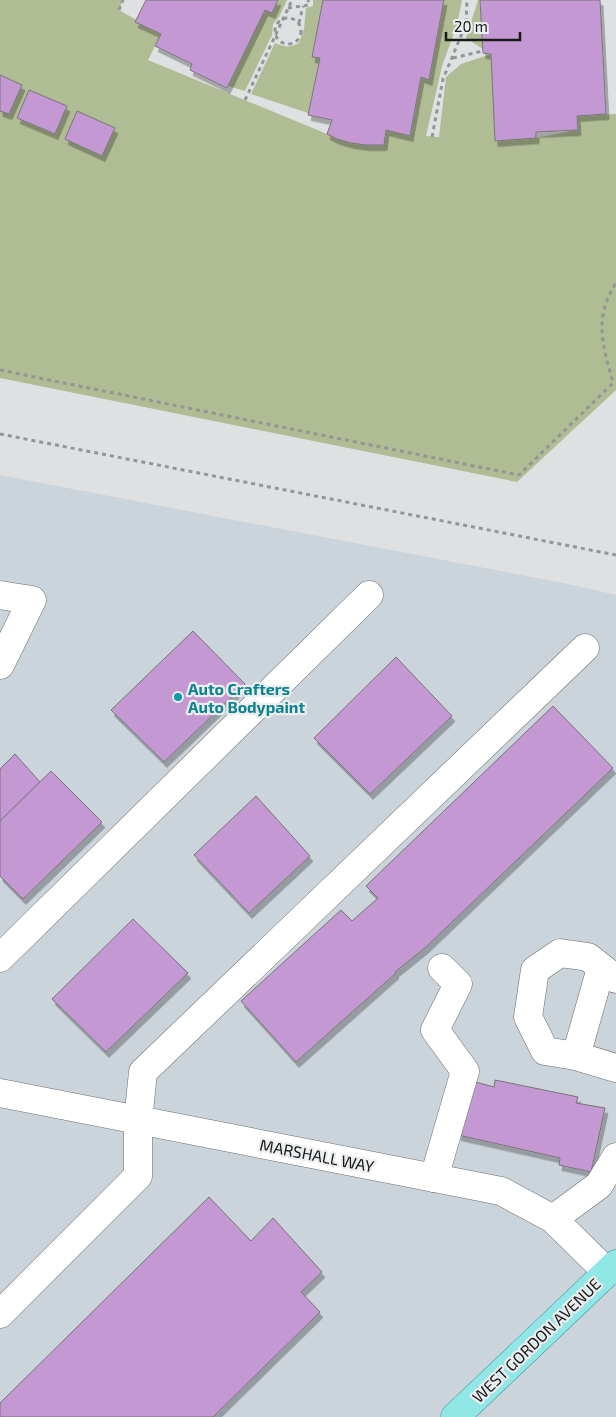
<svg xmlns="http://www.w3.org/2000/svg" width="616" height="1417" font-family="'Exo 2',sans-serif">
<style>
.built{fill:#cbd4da}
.green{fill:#b0bc93}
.building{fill:#c498d2;stroke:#767577;filter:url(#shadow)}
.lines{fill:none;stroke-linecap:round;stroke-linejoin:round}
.minor-casing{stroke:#6b6d6e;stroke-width:29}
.major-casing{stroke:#369493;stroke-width:29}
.path{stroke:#939596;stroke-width:3;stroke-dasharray:4 4;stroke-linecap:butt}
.minor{stroke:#fff;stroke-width:28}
.major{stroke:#90e7e5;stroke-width:28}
.culture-dot{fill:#0f9aa8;stroke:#ebedef;stroke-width:2}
.labels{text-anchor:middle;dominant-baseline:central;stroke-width:4.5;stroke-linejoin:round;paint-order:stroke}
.culture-label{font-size:16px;font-weight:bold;fill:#0d838f;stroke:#ebedef;text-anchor:start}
.street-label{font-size:16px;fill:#181919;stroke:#ebedef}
</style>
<defs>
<filter id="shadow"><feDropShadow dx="3" dy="5.5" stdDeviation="0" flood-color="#0004"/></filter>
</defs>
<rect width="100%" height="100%" fill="#dee0e2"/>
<polygon class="built" points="0,475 568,584 616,595 616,1417 0,1417"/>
<g class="green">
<path d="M0,0H123L119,10L161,34L148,60L327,134C347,141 363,146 384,145L386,130L410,136L421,77L429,79L444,0H462L457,25L442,66L426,136L439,137L446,77L461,64L491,54L496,141L536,138L577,130V116L616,114V390L517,482L0,378Z"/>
<polygon points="278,0 287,0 279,17 273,24 272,35 245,91 228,86 265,10 272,13"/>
<path d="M313,0H323L312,56L320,58L308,113L251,94L275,43C285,47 290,48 299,43L304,29L306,8L313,6Z"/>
<polygon points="478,0 480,0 483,49 466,38"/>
</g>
<g class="building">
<polygon points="146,0 278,0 272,13 265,10 227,88 190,70 192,64 155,46 161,34 135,22"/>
<polygon points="323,0 444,0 429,80 421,77 410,136 386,130 384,145 366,145 351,143 337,139 327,134 332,120 308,115 320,58 312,57"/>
<polygon points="480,0 600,0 606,114 577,116 578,130 536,132 536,138 495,141 491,54 483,53"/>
<polygon points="0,75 22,85 9,114 0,111"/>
<polygon points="29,90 67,106 55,134 17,118"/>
<polygon points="77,111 115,128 102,156 65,139"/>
<polygon points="193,631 245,684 164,762 111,710"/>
<polygon points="396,657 452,716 370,794 314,738"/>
<polygon points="553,706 613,768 426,947 395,972 396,973 296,1062 241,1001 341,910 352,921 378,898 366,886"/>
<polygon points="15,754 40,782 0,821 0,769"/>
<polygon points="51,771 102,822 23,899 0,876 0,821"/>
<polygon points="256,796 310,856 249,913 194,855"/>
<polygon points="133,919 188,973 106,1052 52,999"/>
<polygon points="495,1080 578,1097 576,1103 605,1108 591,1172 559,1165 560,1158 458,1135 472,1081 494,1087"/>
<polygon points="209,1197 251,1241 273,1218 322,1272 301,1292 320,1312 213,1417 0,1417 0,1403"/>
</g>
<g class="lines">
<g class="minor-casing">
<g id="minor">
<polyline points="0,595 32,600 0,665"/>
<polyline points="0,958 369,595"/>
<polyline points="616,979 588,957 560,953 535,970 528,1017 545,1051 576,1056 616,1068"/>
<polyline points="576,1056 601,968"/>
<polyline points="0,1093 501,1191 553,1219 607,1272"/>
<polyline points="434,1178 465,1071 435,1030 458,984 442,968"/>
<polyline points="553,1219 599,1185 616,1157"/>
<polyline points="0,1314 138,1176 138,1121 143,1072 585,648"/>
</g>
</g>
<g class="major-casing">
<polyline id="major" points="455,1417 616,1264"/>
</g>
<g class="path">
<polyline points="288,8 309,5 308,0"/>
<polyline points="119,10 123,0"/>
<circle cx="288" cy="31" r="13"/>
<polyline points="299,23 303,6"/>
<polyline points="453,58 483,51"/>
<polyline points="245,100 292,0"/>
<polyline points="432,137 443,79 466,24 467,0"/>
<path d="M0,370L519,475L613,383C603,345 593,319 616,283"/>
<polyline points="0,434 616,555"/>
</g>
<use href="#minor" class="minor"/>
<use href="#major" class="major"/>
</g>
<circle class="culture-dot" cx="178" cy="697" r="5"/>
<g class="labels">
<g class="culture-label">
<text x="188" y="688">Auto Crafters<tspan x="188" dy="18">Auto Bodypaint</tspan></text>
</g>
<g class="street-label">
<text transform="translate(317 1155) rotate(11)">MARSHALL WAY</text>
<text transform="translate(536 1340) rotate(-44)">WEST GORDON AVENUE</text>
</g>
</g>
<path d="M446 32v8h74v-8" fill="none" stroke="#181919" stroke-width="2.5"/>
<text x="454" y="32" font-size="15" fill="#181919" stroke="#ebedef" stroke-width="4" paint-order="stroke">20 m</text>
</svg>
